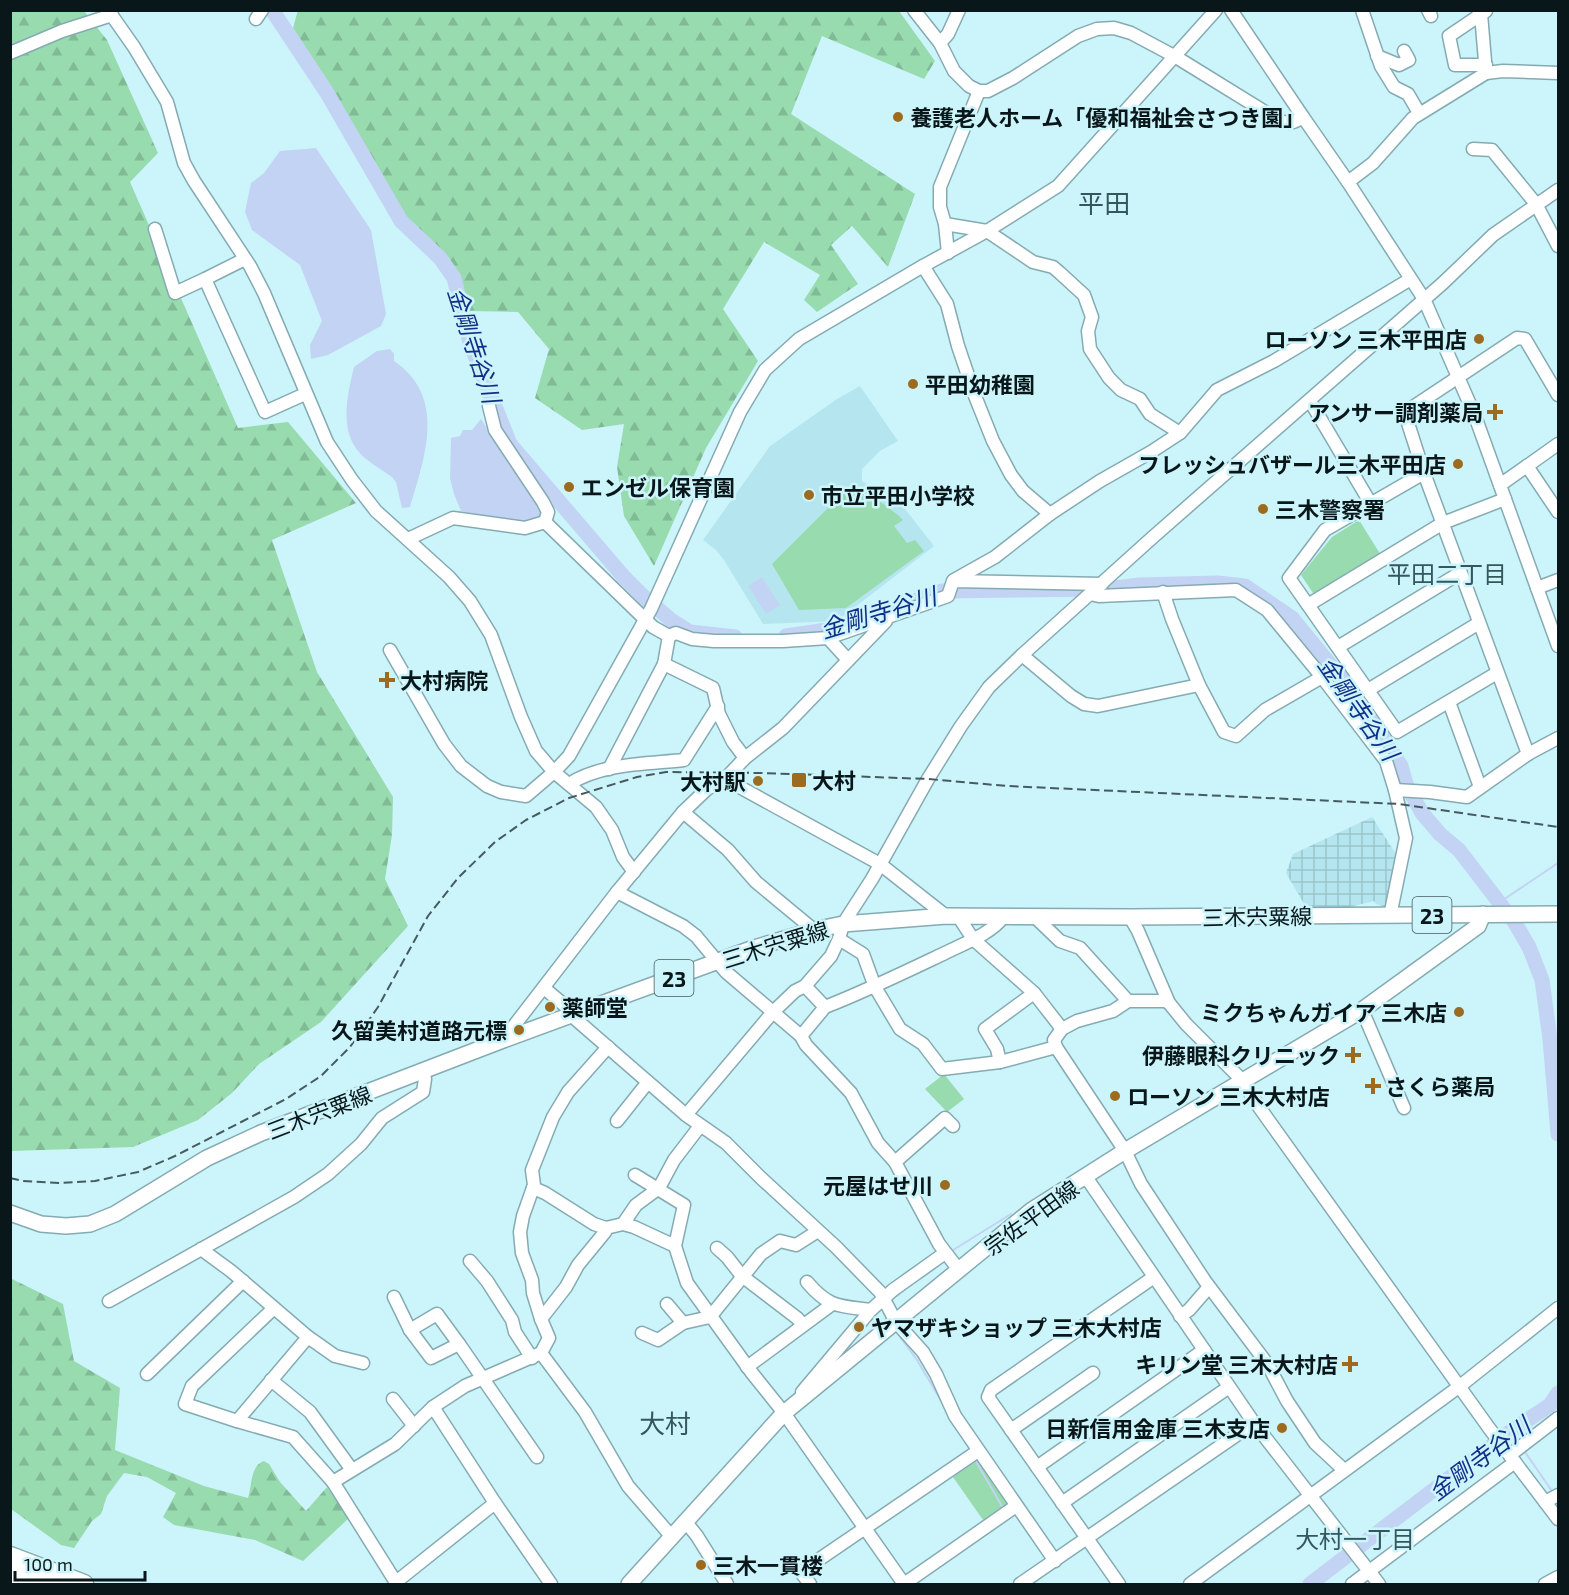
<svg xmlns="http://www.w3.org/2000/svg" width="1569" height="1595" font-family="'Exo 2','Noto Sans JP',sans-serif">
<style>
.built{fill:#b5e6ef}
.industrial{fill:url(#industrial-grid)}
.green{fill:#97dbaf}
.forest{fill:url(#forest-firs)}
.water{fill:#c3d3f3}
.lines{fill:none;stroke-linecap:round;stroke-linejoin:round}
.stream{stroke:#c3d3f3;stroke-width:2}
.river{stroke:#c3d3f3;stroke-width:15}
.minor-casing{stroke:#85abb2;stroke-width:15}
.major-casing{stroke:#85abb2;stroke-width:18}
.highway-casing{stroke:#85abb2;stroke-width:21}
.minor{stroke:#fff;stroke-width:12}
.major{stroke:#fff;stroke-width:15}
.highway{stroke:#fff;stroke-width:18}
.rail{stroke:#455b5f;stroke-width:2;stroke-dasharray:9 4.5;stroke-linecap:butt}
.poi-dot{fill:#9c6b1f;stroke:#ccf4fb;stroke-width:2}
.labels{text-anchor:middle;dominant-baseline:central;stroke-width:5;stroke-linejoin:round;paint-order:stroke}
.shield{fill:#ccf4fb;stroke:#44595e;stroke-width:1.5}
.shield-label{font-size:21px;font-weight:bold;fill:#09171a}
.poi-label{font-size:22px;font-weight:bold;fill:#09171a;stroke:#ccf4fb;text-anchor:start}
.street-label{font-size:22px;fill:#09171a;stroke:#ccf4fb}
.water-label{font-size:24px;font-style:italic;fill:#122f88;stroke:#ccf4fb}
.neighbourhood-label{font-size:24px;fill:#34575d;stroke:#ccf4fb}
.quarter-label{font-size:26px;fill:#34575d;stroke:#ccf4fb}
</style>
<defs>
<pattern id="industrial-grid" width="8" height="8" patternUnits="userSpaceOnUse" patternTransform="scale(1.5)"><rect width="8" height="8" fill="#b5e6ef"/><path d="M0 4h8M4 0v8" fill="none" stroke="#9ac5cc"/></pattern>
<pattern id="forest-firs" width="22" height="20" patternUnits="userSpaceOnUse" patternTransform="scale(1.5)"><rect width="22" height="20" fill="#97dbaf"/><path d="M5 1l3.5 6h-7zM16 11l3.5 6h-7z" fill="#81bb96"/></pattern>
</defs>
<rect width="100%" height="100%" fill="#ccf4fb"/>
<polygon class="built" points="860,386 898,441 880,451 862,469 862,481 905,509 934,546 837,621 763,624 724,560 716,550 703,540 770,446 837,399"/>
<polygon class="industrial" points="1372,817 1398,857 1386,907 1376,904 1374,901 1337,910 1307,909 1286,873 1293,854"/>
<g class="green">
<polygon points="863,489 898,515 903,520 894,526 907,543 915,540 924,551 846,608 799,610 772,564 845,491"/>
<polygon points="1359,520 1382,557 1315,596 1301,575 1332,537"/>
<polygon points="944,1074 964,1099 947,1112 925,1089"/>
<polygon points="978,1460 984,1460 1011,1501 983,1520 953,1477"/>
</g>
<g class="forest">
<polygon points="298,10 899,11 935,61 924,79 822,36 791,114 915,194 888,267 852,226 831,245 858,284 817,312 804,300 820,275 764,242 723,309 758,361 706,448 654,566 624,516 617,467 624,424 582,430 535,398 549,349 518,312 469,311 449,258 403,215 329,83 293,28"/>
<polygon points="10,11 84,11 107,40 158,153 130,182 238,428 288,422 356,503 272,540 317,672 393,797 392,835 385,879 408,926 321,1022 259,1064 232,1093 198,1120 133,1147 11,1151"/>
<path d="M10,1278L63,1304L74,1361L120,1388L115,1450L204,1486L248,1498C252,1486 250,1466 264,1461L269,1464L280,1482L306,1511L327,1487L349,1518L303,1561L255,1540L174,1525L163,1517L176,1493L147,1477L124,1473L107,1496L101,1514L92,1521L74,1548L61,1545L11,1509Z"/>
</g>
<g class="water">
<polygon points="316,148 371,230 386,314 381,326 328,355 311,359 310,345 322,321 300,265 252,230 245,212 251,183 264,173 280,151"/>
<path d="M390,349L394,354V361C447,397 425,457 410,507L402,508L396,482L392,477C381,469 366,461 358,451C339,428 348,392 354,367L377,351Z"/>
<polygon points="481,419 539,507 542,516 537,520 516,523 461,511 454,494 450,478 451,438 460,436 463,430 472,430"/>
<polygon points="762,577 780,605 766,614 748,586"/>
</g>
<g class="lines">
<g class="stream">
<polyline points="1491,908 1558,863"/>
<polyline points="1407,967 1419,959"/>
<polyline points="950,1252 1011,1214"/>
<polyline points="897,1296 904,1290"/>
<polyline points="895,1330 917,1360 946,1409"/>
<polyline points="1511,1431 1518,1442"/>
<polyline points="961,1434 970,1450"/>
<polyline points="1523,1449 1554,1494"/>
<polyline points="974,1458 1003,1508 1001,1509"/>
<polyline points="905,1576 970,1531"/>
</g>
<g class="river">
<polyline points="272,10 327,93 401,221 440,258 454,278 470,343 510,444 623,576 644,597 671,620 690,632 735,637"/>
<polyline points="890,610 942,591 1108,589 1139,585 1217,583 1245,586 1292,618 1342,679 1394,755 1401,766 1406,784 1422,813 1440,834 1459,850 1515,923 1529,947 1542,980 1550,1039 1558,1134"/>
<polyline points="786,636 841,628 854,623"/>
<polyline points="1310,1584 1511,1431 1550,1405 1558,1393"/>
</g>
<g class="minor-casing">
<g id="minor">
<polyline points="108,10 134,47 167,102 184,163 194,181 250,266 264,293 327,442 352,480 376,511 449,577 470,601 491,635 521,717 536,751 554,772 596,807 612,830 623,857 634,872"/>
<path d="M914,10L940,43L954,71L969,86L979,91H988L1013,78L1078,36L1097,29L1114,28L1131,33L1176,57L1278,120C1289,125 1293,123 1303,117L1348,182L1424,299L1475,416L1558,646"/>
<polyline points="1231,10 1303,117"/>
<polyline points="1362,10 1381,66 1394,87 1408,94 1419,113"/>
<polyline points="1428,10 1431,16"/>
<polyline points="1478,10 1481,14 1486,73 1503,71 1558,73"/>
<polyline points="256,19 262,10"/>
<polyline points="940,43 948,34 959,10"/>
<polyline points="10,53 62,31 112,15"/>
<polyline points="1377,56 1399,65 1409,60 1404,51"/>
<polyline points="1486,65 1455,65 1449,36 1486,11"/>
<polyline points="1473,149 1492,150 1536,204 1558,246"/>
<polyline points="1348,182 1373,163 1413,118 1486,73"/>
<polyline points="945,224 987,231 1033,262 1053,267 1060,273 1084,295 1092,317 1088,331 1090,349 1109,378 1121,390 1140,399 1150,414 1180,433"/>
<polyline points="155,229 175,293 205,279"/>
<polyline points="948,253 945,224 940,207 940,187 979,91"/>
<polyline points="245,259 205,279 265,412 305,394"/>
<polyline points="923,266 947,304 958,346 975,396 993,441 1011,475 1023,491 1050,514"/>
<polyline points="1310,401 1371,504"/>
<polyline points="489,406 495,430 543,502 548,512 545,522"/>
<polyline points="1558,444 1527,466 1558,512"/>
<polyline points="1424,473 1325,530 1289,578 1397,732 1497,673"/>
<polyline points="1500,485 1527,466"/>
<polyline points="408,539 453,518 525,528 545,522 653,627 669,636 676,633 692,639 714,641 783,641 828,638 948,596 953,581 1102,584"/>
<polyline points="954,580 995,557 1050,514 1100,481 1151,452 1180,433 1217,390 1274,361 1409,280"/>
<polyline points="1537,588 1558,580"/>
<polyline points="1163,592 1172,619 1199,685"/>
<polyline points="1090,594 1099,596 1236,590 1267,610 1322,677 1386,761 1395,790 1406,838 1390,916"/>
<polyline points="1308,605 1443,523 1505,499"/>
<polyline points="669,636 664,664 713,688 719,714 733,742 745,758"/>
<polyline points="828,638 848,660"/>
<polyline points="1338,647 1460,573"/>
<polyline points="390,650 444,744 461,766 487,786 501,792 526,796 554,772 569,756 651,609 740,412 765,370 799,339 923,266 987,231 1058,186 1216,10"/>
<polyline points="1022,655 1071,696 1084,704 1098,706 1199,685 1224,732 1236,736 1265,710 1322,677"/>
<polyline points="1368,690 1479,623"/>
<polyline points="1449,702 1480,787"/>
<polyline points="1528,754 1424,473 1406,417 1407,411 1517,338 1525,339 1558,395"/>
<polyline points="609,769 664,664"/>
<polyline points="725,779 880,864 946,916"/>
<path d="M569,784C602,763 646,764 684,760L718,706"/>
<polyline points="1395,790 1430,792 1467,797 1528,754 1558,738"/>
<polyline points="683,812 728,850 756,882 814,930"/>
<polyline points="617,892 683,926 696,936 726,972 801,1036 806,1045 851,1093 878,1143 895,1162 939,1244 959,1270"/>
<polyline points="958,916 973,939 1034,993 1062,1029"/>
<polyline points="1035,917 1060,941 1080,948 1128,1001"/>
<polyline points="1130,917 1138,931 1169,1003 1186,1024 1242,1080 1259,1107 1489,1428 1558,1519"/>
<polyline points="839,939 863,954 875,987 900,1029 923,1044 942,1069 1000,1062 1056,1047"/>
<path d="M805,986L825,1007C866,991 905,972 945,953C965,943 991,934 1004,916"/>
<polyline points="544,988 576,1015"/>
<polyline points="1169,1003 1165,1001 1128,1001 1113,1011 1077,1021 1062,1029 1054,1040 1056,1047 1125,1151 1141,1184 1205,1281 1268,1365 1287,1401 1315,1443 1344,1470"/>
<polyline points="1362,1010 1404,1108"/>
<polyline points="572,1016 686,1115 726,1143 761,1178 836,1247 880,1292 896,1322 923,1352 936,1374 955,1416 1055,1561"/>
<polyline points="801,1036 825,1007"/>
<polyline points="503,1040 617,892 683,812 707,789 725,779 745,758 783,728 886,621"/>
<polyline points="1000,1062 997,1049 985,1029 1034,993"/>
<polyline points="686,1115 773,1012 795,991 805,986 831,956 839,939 843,924 872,879 928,779 961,726 989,687 1022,655 1153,537 1443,283 1493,235 1558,190"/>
<polyline points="617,1121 648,1082"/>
<polyline points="895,1162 945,1118 953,1126"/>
<polyline points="635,1175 684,1205 675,1246"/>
<polyline points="1086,1177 1254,1423 1379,1584"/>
<polyline points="533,1188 545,1193 594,1224 606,1228 623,1224 634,1227 675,1246 687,1283 752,1373 784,1413 904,1584"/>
<polyline points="623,1224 636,1205 659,1188 674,1160 700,1126"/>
<polyline points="717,1248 727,1257 742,1276 797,1318 803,1325"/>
<polyline points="201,1249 231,1271 308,1337 237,1421 293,1437 333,1482 397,1584"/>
<polyline points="470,1261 487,1281 512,1320 515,1332 532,1358"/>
<path d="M807,1282C829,1308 839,1306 871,1310"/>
<polyline points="394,1297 410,1330 431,1358 459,1344 537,1457"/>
<polyline points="109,1301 294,1197 328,1174 361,1144 382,1118 423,1092 425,1079 423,1072"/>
<polyline points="667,1304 683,1323 710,1317 761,1254 780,1241 796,1245 818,1231"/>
<polyline points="1180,1316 1189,1310 1209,1287"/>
<polyline points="541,1319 566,1287 578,1265 605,1232 606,1228"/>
<polyline points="410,1330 437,1314 459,1344"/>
<polyline points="642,1333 658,1340 683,1323"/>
<polyline points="308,1337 335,1356 363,1363"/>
<polyline points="541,1353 585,1412 628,1486 672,1537"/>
<polyline points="747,1367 831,1305"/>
<polyline points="147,1374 243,1281"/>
<polyline points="271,1380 310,1412 352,1470"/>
<polyline points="802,1392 871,1310 893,1290 945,1253"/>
<polyline points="393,1399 414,1426"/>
<polyline points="433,1407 495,1503 551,1584"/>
<polyline points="237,1421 185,1404 192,1386 274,1308"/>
<polyline points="1011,1430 1093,1373"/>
<polyline points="1510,1455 1558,1418"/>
<polyline points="1037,1467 1204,1350"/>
<polyline points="333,1482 395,1444 433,1407 465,1386 541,1353 549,1338 541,1319 533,1293 532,1280 522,1253 520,1232 523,1216 534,1185 532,1170 553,1117 568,1092 608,1047"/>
<polyline points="1545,1502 1558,1495"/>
<polyline points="1062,1503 1229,1387"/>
<polyline points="685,1521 697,1536 727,1584"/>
<polyline points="396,1582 495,1503"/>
<polyline points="810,1584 803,1575 805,1569 978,1451"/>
<polyline points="904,1584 1016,1506"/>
<polyline points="1020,1584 1254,1423"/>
<polyline points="1119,1584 988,1397 991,1390 1154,1277"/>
<polyline points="1190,1584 1460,1386 1558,1308"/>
<polyline points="1352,1584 1515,1462"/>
<polyline points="1545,1584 1558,1577"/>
</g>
</g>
<g class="major-casing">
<g id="major">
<polyline points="10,1213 41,1224 66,1226 90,1224 115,1214 207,1158 261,1133 503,1040 751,949 814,930 843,924 946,916 1130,917 1558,914"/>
<polyline points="629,1584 784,1413 1032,1210 1125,1151 1362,1010 1478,926 1483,914"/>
</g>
</g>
<g class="highway-casing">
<g id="highway">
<polyline points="10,1556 84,1584"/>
<polyline points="10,1574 55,1584"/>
</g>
</g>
<use href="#minor" class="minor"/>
<use href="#major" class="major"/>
<use href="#highway" class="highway"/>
<polyline class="rail" points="10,1178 23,1181 60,1183 95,1181 138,1172 175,1156 286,1099 321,1076 350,1047 378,1007 428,916 458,878 495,842 526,820 569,798 637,777 666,772 763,773 928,779 1007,786 1399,804 1558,827"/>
</g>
<g class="poi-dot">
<circle cx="898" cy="117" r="6"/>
<circle cx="1479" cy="339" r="6"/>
<circle cx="913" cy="384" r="6"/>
<path d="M1492 403h6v6h6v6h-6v6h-6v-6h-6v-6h6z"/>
<circle cx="1458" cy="464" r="6"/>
<circle cx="569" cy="487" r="6"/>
<circle cx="809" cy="495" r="6"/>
<circle cx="1263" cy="509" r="6"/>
<path d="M384 671h6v6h6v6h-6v6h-6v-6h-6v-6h6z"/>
<rect x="791" y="772" width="16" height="16" rx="3"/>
<circle cx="758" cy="781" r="6"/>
<circle cx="550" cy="1007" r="6"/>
<circle cx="1459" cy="1012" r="6"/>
<circle cx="519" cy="1030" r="6"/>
<path d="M1350 1046h6v6h6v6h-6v6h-6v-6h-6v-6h6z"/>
<path d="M1370 1077h6v6h6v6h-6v6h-6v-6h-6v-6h6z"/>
<circle cx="1115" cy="1096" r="6"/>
<circle cx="945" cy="1185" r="6"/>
<circle cx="859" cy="1327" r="6"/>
<path d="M1347 1355h6v6h6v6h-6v6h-6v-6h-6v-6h6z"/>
<circle cx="1282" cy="1428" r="6"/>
<circle cx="701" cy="1565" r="6"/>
</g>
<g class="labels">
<g class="shield">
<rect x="1412.5" y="897" width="39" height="36" rx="4.5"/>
<rect x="654.5" y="960" width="39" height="36" rx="4.5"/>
</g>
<g class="shield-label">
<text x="1432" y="915">23</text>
<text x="674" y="978">23</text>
</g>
<g class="poi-label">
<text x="910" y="117">養護老人ホーム「優和福祉会さつき園」</text>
<text x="1467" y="339" text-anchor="end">ローソン 三木平田店</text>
<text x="925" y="384">平田幼稚園</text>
<text x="1483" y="412" text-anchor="end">アンサー調剤薬局</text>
<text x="1446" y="464" text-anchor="end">フレッシュバザール三木平田店</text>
<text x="581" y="487">エンゼル保育園</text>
<text x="821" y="495">市立平田小学校</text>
<text x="1275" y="509">三木警察署</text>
<text x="400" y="680">大村病院</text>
<text x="812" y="780">大村</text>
<text x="746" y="781" text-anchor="end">大村駅</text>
<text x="562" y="1007">薬師堂</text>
<text x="1447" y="1012" text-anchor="end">ミクちゃんガイア 三木店</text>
<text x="507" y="1030" text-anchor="end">久留美村道路元標</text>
<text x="1340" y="1055" text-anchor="end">伊藤眼科クリニック</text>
<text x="1385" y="1086">さくら薬局</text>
<text x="1127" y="1096">ローソン 三木大村店</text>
<text x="933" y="1185" text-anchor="end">元屋はせ川</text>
<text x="871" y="1327">ヤマザキショップ 三木大村店</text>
<text x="1338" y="1364" text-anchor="end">キリン堂 三木大村店</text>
<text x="1270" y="1428" text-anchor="end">日新信用金庫 三木支店</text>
<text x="713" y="1565">三木一貫楼</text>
</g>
<g class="street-label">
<text transform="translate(1257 916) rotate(-1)">三木宍粟線</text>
<text transform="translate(775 944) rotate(-17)">三木宍粟線</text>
<text transform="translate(319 1112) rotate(-21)">三木宍粟線</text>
<text transform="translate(1031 1217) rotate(-36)">宗佐平田線</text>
</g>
<g class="water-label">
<text transform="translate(475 345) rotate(72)">金剛寺谷川</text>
<text transform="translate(878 612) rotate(-17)">金剛寺谷川</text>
<text transform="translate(1359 708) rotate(55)">金剛寺谷川</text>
<text transform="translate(1479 1458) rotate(-37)">金剛寺谷川</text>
</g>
<g class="neighbourhood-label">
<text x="1447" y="573">平田二丁目</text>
<text x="1355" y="1538">大村一丁目</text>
</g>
<g class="quarter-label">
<text x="1104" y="202">平田</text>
<text x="665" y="1422">大村</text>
</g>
</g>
<rect width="1569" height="1595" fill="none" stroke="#09171a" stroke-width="24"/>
<path d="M15 1571v9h130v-9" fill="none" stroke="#09171a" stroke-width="3"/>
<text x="24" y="1571" font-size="18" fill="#09171a" stroke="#ccf4fb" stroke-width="4.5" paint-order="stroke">100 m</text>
</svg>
